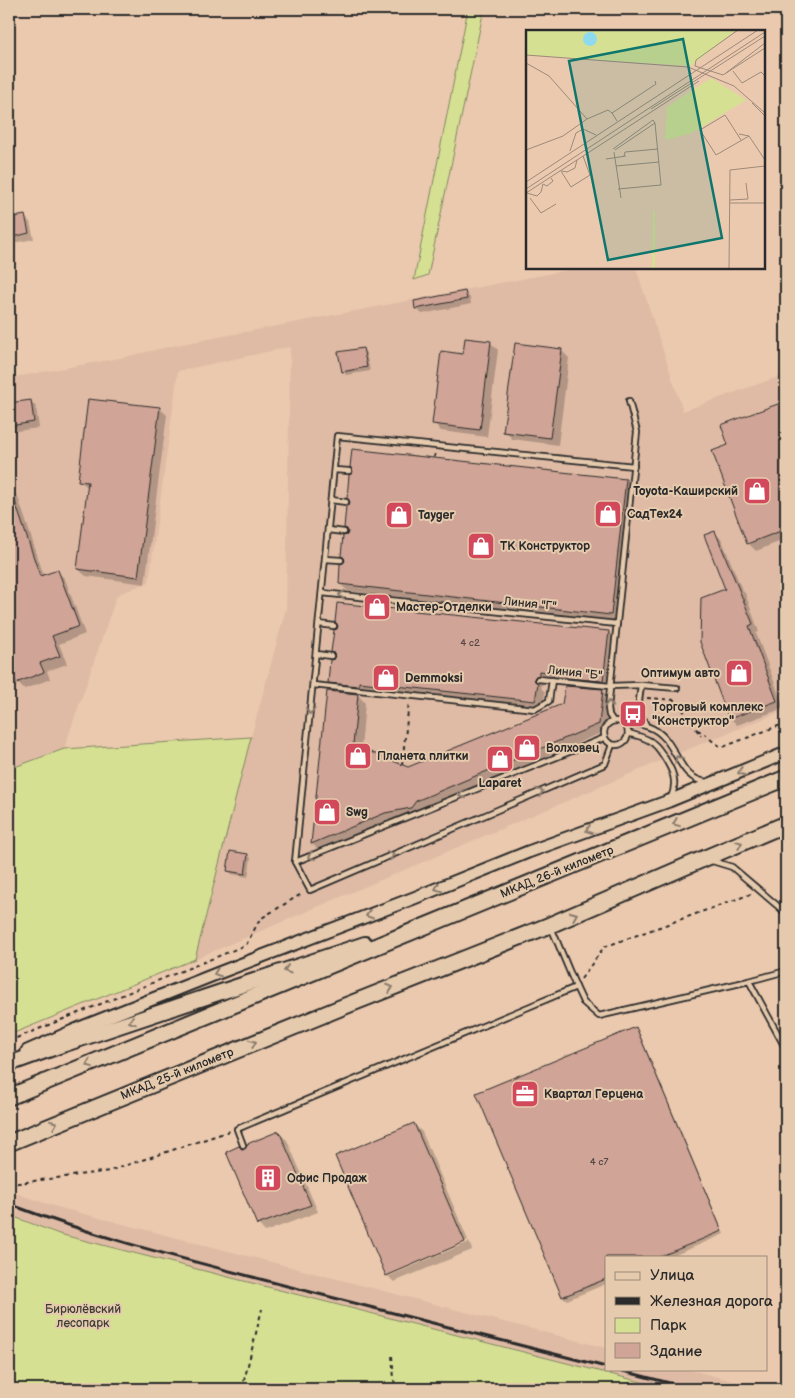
<svg xmlns="http://www.w3.org/2000/svg" width="795" height="1398" font-family="'Balsamiq Sans',sans-serif">
<style>
.built{fill:#dfbba5}
.green{fill:#d5e093;stroke:#80865f}
.shadow{fill:#0003}
.building{fill:#d0a496;stroke:#2b2b2b}
.lines{fill:none;stroke-linecap:round;stroke-linejoin:round}
.service-casing{stroke:#2b2b2b;stroke-width:8}
.tertiary-casing{stroke:#2b2b2b;stroke-width:15}
.primary-casing{stroke:#2b2b2b;stroke-width:18}
.trunk-casing{stroke:#2b2b2b;stroke-width:19}
.path{stroke:#2b2b2b;stroke-width:2;stroke-dasharray:4 4;stroke-linecap:butt}
.service{stroke:#e6caad;stroke-width:4.5}
.tertiary{stroke:#e6caad;stroke-width:11}
.primary{stroke:#e6caad;stroke-width:14}
.trunk{stroke:#e6caad;stroke-width:15}
.rail{stroke:#2b2b2b;stroke-width:3}
.oneway{stroke:#887a6c}
.labels{text-anchor:middle;dominant-baseline:central;stroke-width:4;stroke-linejoin:round;paint-order:stroke}
.number-label{font-size:10px;fill:#544946}
.poi-label{font-size:12px;font-weight:bold;fill:#2b2b2b;stroke:#e6caad;text-anchor:start}
.street-label{font-size:12px;fill:#2b2b2b;stroke:#e6caad}
.park-label{font-size:12px;fill:#3c3d35;stroke:#e6caad}
.inset-road{fill:none;stroke:#9e8a7a;stroke-width:1}
.view{fill:#0f766e;fill-opacity:0.15;stroke:#0f766e;stroke-width:2.5}
.inset-edge{fill:none;stroke:#2b2b2b;stroke-width:2.5}
</style>
<rect width="100%" height="100%" fill="#ebc9ae"/>
<filter id="ink" filterUnits="userSpaceOnUse"><feTurbulence type="fractalNoise" baseFrequency=".02" numOctaves="2"/><feDisplacementMap in="SourceGraphic" scale="10" xChannelSelector="R" yChannelSelector="G"/><feConvolveMatrix kernelMatrix="1 2 1 2 8 2 1 2 1" color-interpolation-filters="sRGB"/></filter>
<g filter="url(#ink)">
<g class="built">
<polygon points="579,268 636,268 683,411 786,374 786,710 715,738 195,959 251,737 286,608 290,347 178,371 149,582 117,595 64,749 9,769 9,378 125,357 172,346"/>
<polygon points="9,1191 57,1207 606,1348 606,1369 687,1369 764,1389 669,1389 59,1234 9,1215"/>
</g>
<g class="green">
<polygon points="468,9 484,9 428,275 414,280"/>
<polygon points="251,737 195,959 9,1035 9,769 64,749"/>
<polygon points="9,1215 59,1234 669,1389 9,1389"/>
</g>
<g class="shadow">
<polygon points="9,191 12,194 17,218 24,216 30,222 34,239 9,244"/>
<polygon points="465,292 470,298 471,304 422,314 416,308"/>
<polygon points="490,342 498,350 487,437 441,431 434,423 464,355"/>
<polygon points="363,349 366,353 370,371 346,375 343,371"/>
<polygon points="561,350 569,358 558,445 512,439 505,431"/>
<polygon points="31,401 36,407 39,428 9,432 9,404"/>
<polygon points="786,402 786,539 756,551 748,543 730,445 723,425"/>
<polygon points="159,408 167,415 145,584 86,576 78,569 88,488 79,480"/>
<polygon points="626,480 633,488 618,622 348,591 340,584 346,561 349,531 345,527"/>
<polygon points="10,489 18,497 44,576 57,571 65,579 85,634 59,644 67,664 47,671 50,679 25,689 19,684 9,688 9,490"/>
<polygon points="714,532 722,540 742,590 745,593 759,632 756,633 784,708 737,725 730,718 727,590"/>
<polygon points="609,632 616,640 611,688 574,685 570,680 546,678 546,682 544,683 541,686 542,689 545,692 543,708 367,689 366,693 337,690 329,682"/>
<polygon points="602,691 610,698 606,731 423,808 419,815 393,820 320,851 312,844 328,692 358,695 365,703 361,749 408,769 563,705"/>
<polygon points="248,855 251,858 248,877 232,874 228,871"/>
<polygon points="636,1028 639,1032 724,1234 671,1257 606,1257 606,1284 567,1300 563,1297 478,1094"/>
<polygon points="414,1124 422,1132 468,1240 389,1273 389,1276 469,1242 472,1250 394,1282 387,1275"/>
<polygon points="279,1133 287,1140 318,1212 265,1232 258,1224 241,1150 246,1150"/>
</g>
<g class="building">
<polygon points="25,215 29,233 9,238 9,218"/>
<polygon points="465,291 467,299 415,309 414,301"/>
<polygon points="465,338 491,341 480,430 432,424 441,351 463,354"/>
<polygon points="515,343 562,349 550,438 503,432"/>
<polygon points="363,348 367,367 342,372 338,352"/>
<polygon points="88,399 160,407 138,577 77,569 88,482 78,481"/>
<polygon points="31,400 34,422 9,426 9,403"/>
<polygon points="786,401 786,529 747,544 712,451 728,445 721,425"/>
<polygon points="352,449 626,479 611,615 339,584 340,564 343,563 345,561 344,558 341,556 343,536 347,535 348,532 347,529 344,528 346,506 349,505 350,502 347,498 349,475 353,472 352,469 350,467"/>
<polygon points="9,487 10,487 40,576 58,570 79,626 52,636 60,656 40,663 44,672 16,683 13,676 9,678"/>
<polygon points="715,531 753,624 749,626 777,701 729,719 700,642 701,598 725,589 704,535"/>
<polygon points="337,603 609,631 603,681 566,678 566,674 539,671 539,675 536,676 534,678 535,681 538,683 535,701 359,682 359,686 328,683 330,660 334,659 335,656 334,653 331,652 334,630 337,629 338,626 335,622"/>
<polygon points="565,686 603,689 599,724 416,801 411,808 385,813 311,844 327,691 358,694 353,745 408,767 562,704"/>
<polygon points="230,851 248,854 245,874 227,871"/>
<polygon points="636,1027 722,1231 659,1257 606,1257 606,1279 562,1297 476,1093"/>
<polygon points="414,1123 465,1242 386,1276 335,1156"/>
<polygon points="279,1131 311,1205 257,1225 226,1152 239,1146 242,1149 245,1149 247,1146 247,1144"/>
</g>
<g class="lines">
<g class="service-casing">
<g id="service">
<polyline points="334,470 349,471"/>
<polyline points="331,500 346,502"/>
<polyline points="328,530 344,532"/>
<polyline points="325,559 341,560"/>
<polyline points="322,593 617,624"/>
<polyline points="319,624 334,626"/>
<polyline points="316,654 331,656"/>
<polyline points="538,679 610,686 641,685 677,688"/>
<polyline points="313,685 535,709 549,701 552,680"/>
<polyline points="641,685 638,709 646,725"/>
<circle cx="616" cy="733" r="12"/>
<polyline points="613,721 609,715 608,708 637,432 629,401"/>
<path d="M626,726C634,723 641,724 649,727C679,738 675,780 708,782"/>
<path d="M628,733C637,736 647,737 654,744C660,749 671,767 673,775C675,782 674,791 671,798"/>
<polyline points="612,745 605,764 310,890 295,862 337,436 634,466"/>
<polyline points="709,860 732,867 786,913"/>
<polyline points="295,862 604,738"/>
<polyline points="749,981 786,971"/>
<polyline points="576,987 583,1002 599,1016 749,981 786,1049"/>
<polyline points="243,1145 237,1129 576,987 551,927"/>
</g>
</g>
<g class="tertiary-casing">
<polyline id="tertiary" points="27,1051 82,1027 221,972 414,898 528,852 669,801 786,753"/>
</g>
<g class="primary-casing">
<polyline id="primary" points="9,1064 62,1045 365,944"/>
</g>
<g class="trunk-casing">
<g id="trunk">
<polyline points="9,1097 786,778"/>
<polyline points="9,1143 345,1006 550,925 703,859 786,824"/>
</g>
</g>
<g class="path">
<polyline points="434,458 435,453"/>
<polyline points="647,698 676,700 701,736"/>
<path d="M697,730C707,733 712,744 723,747L786,723"/>
<polyline points="535,751 537,757"/>
<polyline points="402,765 409,702"/>
<polyline points="581,979 604,947 751,894"/>
<polyline points="9,1041 246,945 260,919 303,893"/>
<polyline points="9,1183 11,1184 109,1171 230,1131"/>
<polyline points="392,1356 395,1389"/>
<polyline points="242,1389 262,1309"/>
</g>
<use href="#service" class="service"/>
<use href="#tertiary" class="tertiary"/>
<use href="#primary" class="primary"/>
<use href="#trunk" class="trunk"/>
<g class="rail">
<path d="M9,1204C100,1239 196,1262 291,1287C396,1314 501,1340 606,1367"/>
<polyline points="615,1369 693,1389"/>
</g>
</g>
<defs><path id="oneway-chevron" d="M-2-3.5L2.5 0L-2 3.5" fill="none" stroke-width="1.6" stroke-linecap="round" stroke-linejoin="round" transform="scale(1.25)"/></defs>
<g class="oneway">
<use href="#oneway-chevron" transform="translate(342 595) rotate(-174)"/>
<use href="#oneway-chevron" transform="translate(609 704) rotate(-88)"/>
<use href="#oneway-chevron" transform="translate(310 711) rotate(96)"/>
<use href="#oneway-chevron" transform="translate(678 759) rotate(-120)"/>
<use href="#oneway-chevron" transform="translate(741 772) rotate(158)"/>
<use href="#oneway-chevron" transform="translate(540 792) rotate(-23)"/>
<use href="#oneway-chevron" transform="translate(462 795) rotate(158)"/>
<use href="#oneway-chevron" transform="translate(676 823) rotate(158)"/>
<use href="#oneway-chevron" transform="translate(589 830) rotate(160)"/>
<use href="#oneway-chevron" transform="translate(739 844) rotate(-22)"/>
<use href="#oneway-chevron" transform="translate(391 855) rotate(-23)"/>
<use href="#oneway-chevron" transform="translate(311 856) rotate(158)"/>
<use href="#oneway-chevron" transform="translate(438 888) rotate(158)"/>
<use href="#oneway-chevron" transform="translate(369 915) rotate(159)"/>
<use href="#oneway-chevron" transform="translate(574 915) rotate(-23)"/>
<use href="#oneway-chevron" transform="translate(287 970) rotate(162)"/>
<use href="#oneway-chevron" transform="translate(217 973) rotate(159)"/>
<use href="#oneway-chevron" transform="translate(390 988) rotate(-21)"/>
<use href="#oneway-chevron" transform="translate(132 1021) rotate(161)"/>
<use href="#oneway-chevron" transform="translate(253 1043) rotate(-22)"/>
<use href="#oneway-chevron" transform="translate(89 1064) rotate(158)"/>
<use href="#oneway-chevron" transform="translate(54 1124) rotate(-22)"/>
</g>
</g>
<defs>
<g id="shop-square" transform="scale(1.4375)"><rect x="-9" y="-9" width="18" height="18" rx="4" fill="#d1495b" stroke="#e6caad"/><path d="M-5-2.5h2.3a2.7 3.5 0 0 1 5.4 0H5L5.5 6h-11ZM-1.5-2.5h3a1.5 2.3 0 0 0-3 0Z" fill="#fff"/></g>
<g id="bus-square" transform="scale(1.4375)"><rect x="-9" y="-9" width="18" height="18" rx="4" fill="#d1495b" stroke="#e6caad"/><path d="M-5-6H5V4H4V6H2V4H-2V6H-4V4H-5ZM-3.5-4V0h7V-4ZM-3.5 1.2v1.5H-2V1.2ZM2 1.2v1.5H3.5V1.2Z" fill="#fff"/></g>
<g id="office-square" transform="scale(1.4375)"><rect x="-9" y="-9" width="18" height="18" rx="4" fill="#d1495b" stroke="#e6caad"/><path d="M-6-3h4V-5.5h4V-3h4V5H-6ZM-1-4.5V-3h2v-1.5ZM-6 0V1H6V0Z" fill="#fff"/></g>
<g id="building-square" transform="scale(1.4375)"><rect x="-9" y="-9" width="18" height="18" rx="4" fill="#d1495b" stroke="#e6caad"/><path d="M-4-6H4V6H1V3H-1V6H-4ZM-2.5-4.3h1.7v1.8h-1.7ZM.8-4.3h1.7v1.8H.8ZM-2.5-1h1.7V.8h-1.7ZM.8-1h1.7V.8H.8Z" fill="#fff"/></g>
</defs>
<g fill-rule="evenodd">
<use href="#shop-square" x="757" y="491"/>
<use href="#shop-square" x="608" y="514"/>
<use href="#shop-square" x="399" y="515"/>
<use href="#shop-square" x="481" y="546"/>
<use href="#shop-square" x="377" y="607"/>
<use href="#shop-square" x="739" y="673"/>
<use href="#shop-square" x="386" y="678"/>
<use href="#bus-square" x="633" y="714"/>
<use href="#shop-square" x="527" y="748"/>
<use href="#shop-square" x="358" y="756"/>
<use href="#shop-square" x="500" y="759"/>
<use href="#shop-square" x="327" y="812"/>
<use href="#office-square" x="525" y="1094"/>
<use href="#building-square" x="268" y="1178"/>
</g>
<g class="labels">
<g class="number-label">
<text x="470" y="643">4 с2</text>
<text x="599" y="1162">4 с7</text>
</g>
<g class="poi-label">
<text x="738" y="491" text-anchor="end">Toyota-Каширский</text>
<text x="627" y="514">СадТех24</text>
<text x="418" y="515">Tayger</text>
<text x="500" y="546">ТК Конструктор</text>
<text x="396" y="607">Мастер-Отделки</text>
<text x="720" y="673" text-anchor="end">Оптимум авто</text>
<text x="405" y="678">Demmoksi</text>
<text x="652" y="707">Торговый комплекс<tspan x="652" dy="14">"Конструктор"</tspan></text>
<text x="546" y="748">Волховец</text>
<text x="377" y="756">Планета плитки</text>
<text x="500" y="783" text-anchor="middle">Laparet</text>
<text x="346" y="812">Swg</text>
<text x="544" y="1094">Квартал Герцена</text>
<text x="287" y="1178">Офис Продаж</text>
</g>
<g class="street-label">
<text transform="translate(530 604) rotate(6)">Линия "Г"</text>
<text transform="translate(575 673) rotate(6)">Линия "Б"</text>
<text transform="translate(557 872) rotate(-22)">МКАД, 26-й километр</text>
<text transform="translate(177 1074) rotate(-22)">МКАД, 25-й километр</text>
</g>
<g class="park-label">
<text x="83" y="1309">Бирюлёвский<tspan x="83" dy="14">лесопарк</tspan></text>
</g>
</g>
<g transform="translate(526 30)">
<rect width="239" height="239" fill="#ebc9ae"/>
<path d="M0,0H210L165,36L0,25ZM185,48L220,70L166,103L139,110L141,77ZM129,180V239H126L127,181Z" fill="#d5e093"/>
<path d="M57 9a7 7 0 1 1 14 0a7 7 0 1 1-14 0Z" fill="#8edaef"/>
<path class="inset-road" d="M212,0L170,30L169,36L197,45L239,18M0,25L162,37L208,56L239,83M0,33L23,46L61,89L82,80L86,83M207,41L216,53L235,42L239,46M200,43L239,13M226,73L239,86M125,79L239,6M91,91L86,83L130,54L129,51M213,104L223,106L239,130M215,110L199,85L174,100L190,125L223,106M87,119L127,90L129,93M0,120L37,106L61,89M89,120L129,93M44,121L50,103L57,99L70,105M88,122L95,168M98,126L99,122L132,119M80,129L100,126M90,136L133,132M35,141L45,157L64,145L57,126M36,141L41,142L49,138L51,130M0,152L232,0M17,154L21,156L27,151L25,148M0,159L239,2M92,159L135,155L129,93M0,163L173,51M1,163L11,166L15,162L17,154M4,168L15,183L30,174M204,170L222,169L220,153M204,173H239M203,239L204,140L239,136"/>
<path class="view" d="M157,9L196,208L82,230L43,31Z"/>
<rect width="239" height="239" class="inset-edge"/>
</g>
<rect width="795" height="1398" fill="none" stroke="#e6caad" stroke-width="30"/>
<rect x="15" y="15" width="765" height="1368" fill="none" stroke="#2b2b2b" stroke-width="2" filter="url(#ink)"/>
<rect x="605" y="1256" width="162" height="115" fill="#e6caad" stroke="#9b8a79"/>
<rect x="615" y="1272" width="25" height="8" fill="#e6caad" stroke="#9b8a79"/>
<text x="650" y="1280" font-size="15" fill="#2b2b2b">Улица</text>
<rect x="615" y="1297" width="25" height="8" fill="#2b2b2b" stroke="#9b8a79"/>
<text x="650" y="1306" font-size="15" fill="#2b2b2b">Железная дорога</text>
<rect x="615" y="1318" width="25" height="15" fill="#d5e093" stroke="#9b8a79"/>
<text x="650" y="1330" font-size="15" fill="#2b2b2b">Парк</text>
<rect x="615" y="1343" width="25" height="15" fill="#d0a496" stroke="#9b8a79"/>
<text x="650" y="1356" font-size="15" fill="#2b2b2b">Здание</text>
</svg>
